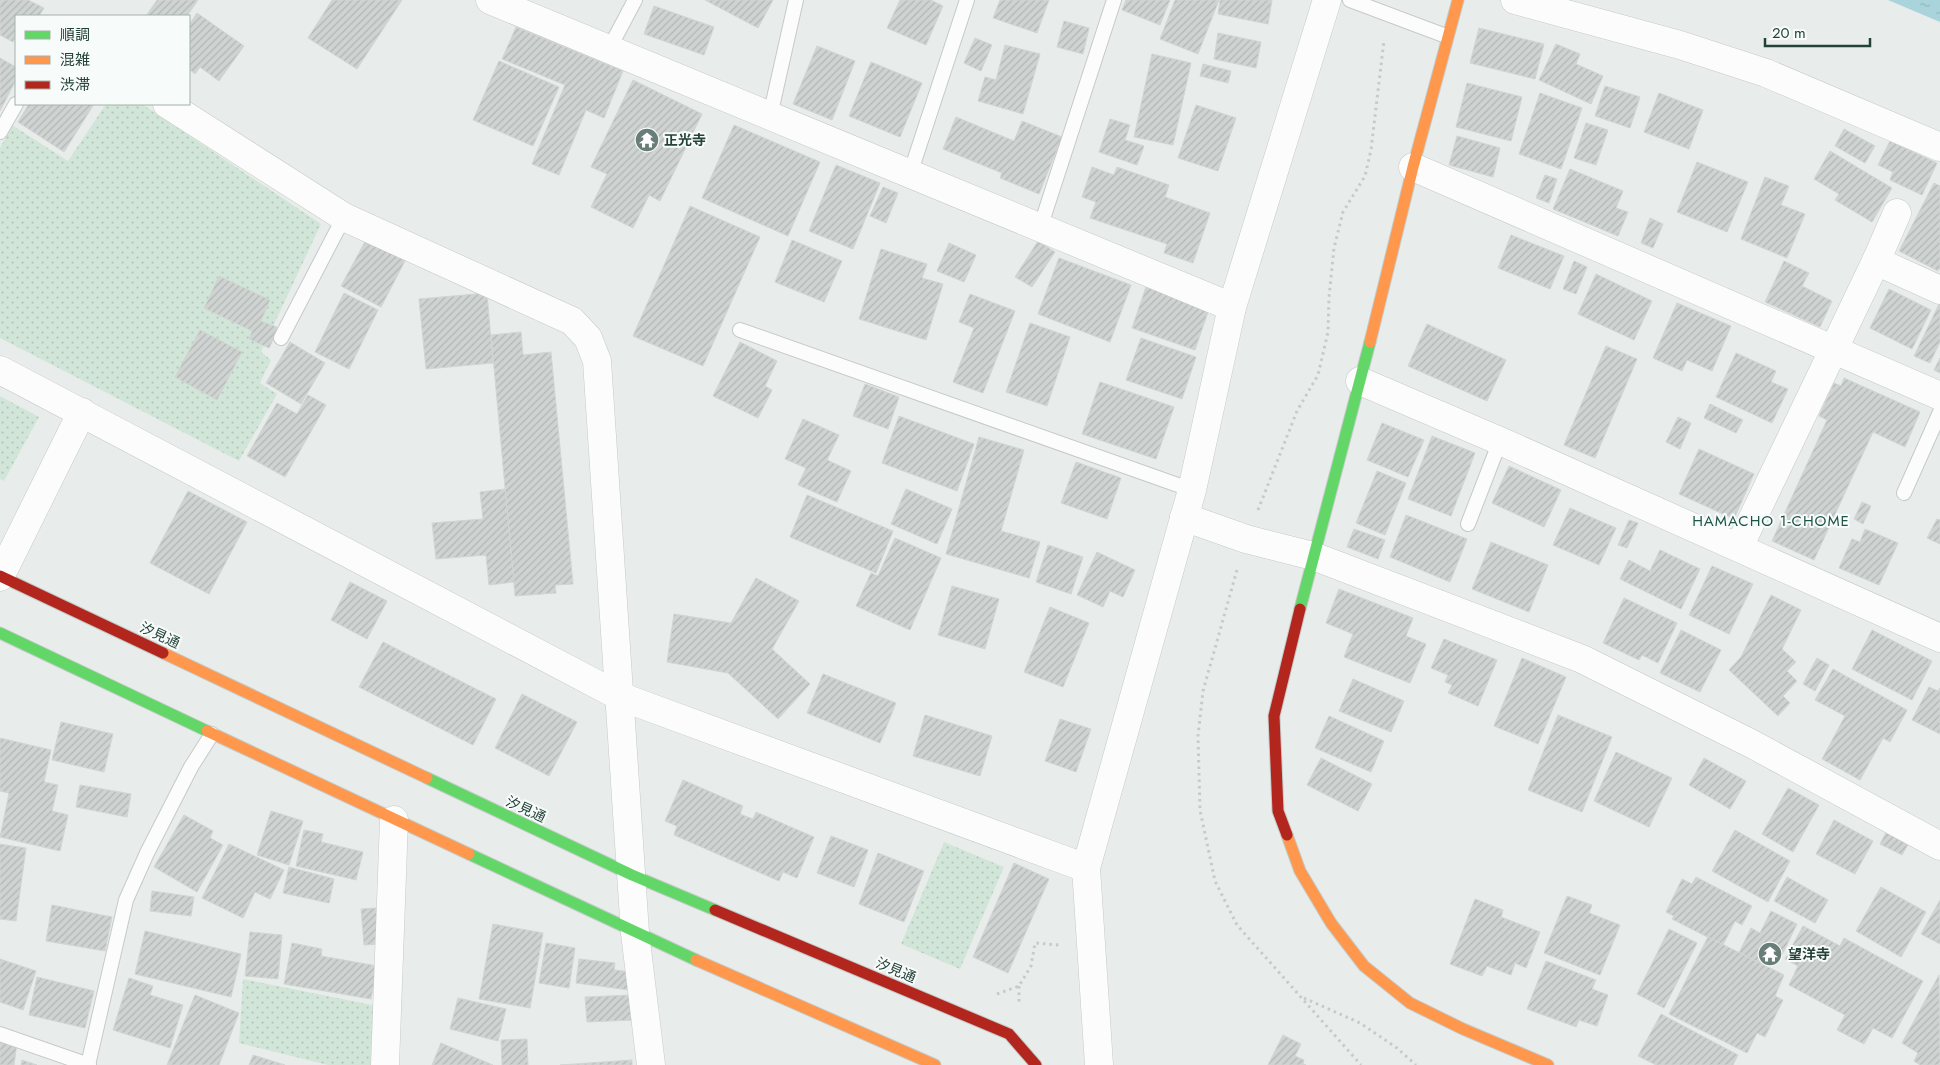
<svg xmlns="http://www.w3.org/2000/svg" width="1940" height="1065" font-family="Jost,'Noto Sans JP',sans-serif">
<style>
.green{fill:url(#green-dots)}
.water{fill:url(#water-ripples)}
.building{fill:url(#building-hatch);stroke:#d1d6d4}
.lines{fill:none;stroke-linecap:round;stroke-linejoin:round}
.lane-casing{stroke:#c5cac8;stroke-width:16}
.street-casing{stroke:#c5cac8;stroke-width:29}
.fast-casing{stroke:#c3cbc8;stroke-width:13}
.slow-casing{stroke:#c3cbc8;stroke-width:13}
.jam-casing{stroke:#c3cbc8;stroke-width:13}
.path{stroke:#c3ccca;stroke-width:3;stroke-dasharray:2.5 4;stroke-linecap:butt}
.lane{stroke:#fcfcfc;stroke-width:14}
.street{stroke:#fcfcfc;stroke-width:28}
.fast{stroke:#63d668;stroke-width:11}
.slow{stroke:#ff974d;stroke-width:11}
.jam{stroke:#b3261e;stroke-width:11}
.labels{text-anchor:middle;dominant-baseline:central;stroke-width:4;stroke-linejoin:round;paint-order:stroke}
.poi-label{font-size:14px;font-weight:bold;fill:#24423a;stroke:#f7fbf9;text-anchor:start}
.street-label{font-size:14px;fill:#24423a;stroke:#f7fbf9}
.neighbourhood-label{font-size:15px;letter-spacing:1px;fill:#1f5548;stroke:#f7fbf9}
</style>
<defs>
<pattern id="green-dots" width="8" height="8" patternUnits="userSpaceOnUse" patternTransform="scale(1.25)"><rect width="8" height="8" fill="#d1e6d8"/><path d="M2 2h.1M6 6h.1" fill="none" stroke="#b3c6ba" stroke-width="1.8" stroke-linecap="round"/></pattern>
<pattern id="water-ripples" width="26" height="14" patternUnits="userSpaceOnUse" patternTransform="scale(1.25)"><rect width="26" height="14" fill="#a9d4db"/><path d="M2 4q2-2 4 0t4 0M15 11q2-2 4 0t4 0" fill="none" stroke="#91b7bd"/></pattern>
<pattern id="building-hatch" width="6" height="6" patternUnits="userSpaceOnUse" patternTransform="scale(1.25)"><rect width="6" height="6" fill="#cfd4d2"/><path d="M-1 1l2-2M0 6l6-6M5 7l2-2" fill="none" stroke="#b2b7b5"/></pattern>
</defs>
<rect width="100%" height="100%" fill="#e8edeb"/>
<g class="green">
<polygon points="106,104 142,104 321,224 261,352 271,360 260,383 277,394 239,461 0,338 0,148 12,125 68,161"/>
<polygon points="0,396 39,417 4,481 0,479"/>
<polygon points="944,842 1004,867 960,969 901,944"/>
<polygon points="243,979 377,1006 374,1065 328,1065 239,1043"/>
</g>
<polygon class="water" points="1888,0 1940,0 1940,22"/>
<g class="building">
<polygon points="0,0 28,0 44,8 39,16 16,16 16,35 13,42 0,35"/>
<polygon points="157,0 198,0 187,16 146,16"/>
<polygon points="332,0 402,0 357,69 308,38"/>
<polygon points="705,0 773,0 758,28"/>
<polygon points="900,0 931,0 943,6 926,45 887,28"/>
<polygon points="1000,0 1049,0 1037,33 993,18"/>
<polygon points="1126,0 1170,0 1160,25 1122,10"/>
<polygon points="1175,0 1219,0 1198,54 1160,39"/>
<polygon points="1220,0 1272,0 1268,24 1218,14"/>
<polygon points="654,6 714,27 704,55 644,34"/>
<polygon points="197,13 244,46 219,81 200,67 195,74 189,69 189,25"/>
<polygon points="1064,21 1089,28 1083,54 1057,47"/>
<polygon points="516,27 623,71 604,118 586,110 559,175 532,164 565,85 502,59"/>
<polygon points="1479,28 1544,44 1535,79 1470,63"/>
<polygon points="1218,33 1261,42 1256,68 1214,59"/>
<polygon points="975,38 992,45 981,71 964,63"/>
<polygon points="1556,44 1580,54 1576,64 1603,76 1591,104 1539,80"/>
<polygon points="1005,45 1040,54 1023,114 978,101 985,77 996,80"/>
<polygon points="817,46 855,61 832,120 793,104"/>
<polygon points="1152,54 1191,63 1173,145 1134,137"/>
<polygon points="0,58 16,67 16,80 0,111"/>
<polygon points="499,61 559,87 533,146 473,120"/>
<polygon points="871,62 922,83 900,137 849,116"/>
<polygon points="1203,64 1231,71 1228,83 1200,76"/>
<polygon points="633,80 702,114 660,201 649,195 633,228 591,207 607,174 591,167"/>
<polygon points="1467,83 1522,97 1511,141 1456,127"/>
<polygon points="1605,86 1640,97 1630,128 1595,116"/>
<polygon points="1540,93 1582,108 1561,169 1519,154"/>
<polygon points="1659,93 1703,110 1689,149 1644,132"/>
<polygon points="29,104 94,104 64,152 18,122"/>
<polygon points="1196,105 1236,118 1218,171 1178,158"/>
<polygon points="956,117 1014,141 1022,121 1062,137 1039,194 1000,178 1002,173 943,149"/>
<polygon points="1110,119 1130,125 1125,140 1144,146 1137,165 1099,152"/>
<polygon points="1586,123 1608,130 1596,165 1574,158"/>
<polygon points="734,125 820,162 788,236 702,198"/>
<polygon points="1844,129 1875,146 1865,163 1835,146"/>
<polygon points="1457,136 1500,148 1493,177 1449,165"/>
<polygon points="1890,141 1937,163 1922,195 1890,180 1893,172 1878,165"/>
<polygon points="1830,151 1892,188 1872,222 1835,200 1839,194 1814,179"/>
<polygon points="1697,162 1748,182 1727,232 1677,212"/>
<polygon points="836,165 880,183 853,249 809,231"/>
<polygon points="1092,167 1114,175 1117,167 1169,185 1165,197 1210,213 1193,263 1164,253 1167,244 1090,218 1096,202 1082,197"/>
<polygon points="1570,169 1623,191 1616,208 1628,212 1618,236 1553,209"/>
<polygon points="1545,175 1557,179 1549,203 1536,198"/>
<polygon points="1765,177 1789,186 1781,205 1805,214 1787,258 1741,239"/>
<polygon points="1934,183 1940,186 1940,268 1938,271 1899,251"/>
<polygon points="883,187 898,193 886,223 870,216"/>
<polygon points="690,206 760,237 703,366 633,336"/>
<polygon points="1650,218 1663,224 1653,248 1641,243"/>
<polygon points="1511,235 1564,256 1550,289 1498,268"/>
<polygon points="367,238 406,259 381,307 341,286"/>
<polygon points="792,240 842,261 824,302 775,282"/>
<polygon points="1038,241 1055,252 1032,287 1015,277"/>
<polygon points="949,243 976,255 964,282 937,271"/>
<polygon points="881,249 927,264 922,278 943,284 926,340 859,319"/>
<polygon points="1059,258 1131,285 1110,342 1038,314"/>
<polygon points="1574,261 1587,267 1576,294 1563,289"/>
<polygon points="1784,261 1809,273 1802,286 1832,301 1820,327 1765,302"/>
<polygon points="1596,274 1652,301 1634,340 1578,314"/>
<polygon points="219,276 270,300 261,321 279,328 269,348 249,339 252,331 204,308"/>
<polygon points="1146,287 1209,309 1195,350 1132,328"/>
<polygon points="1889,289 1931,310 1912,349 1870,328"/>
<polygon points="344,293 378,310 349,369 315,352"/>
<polygon points="487,293 493,363 426,369 419,299"/>
<polygon points="970,294 1015,311 983,393 953,382 974,328 959,322"/>
<polygon points="1940,302 1940,342 1930,363 1914,356"/>
<polygon points="1677,303 1731,326 1712,371 1687,360 1682,371 1653,358"/>
<polygon points="1030,323 1070,337 1047,406 1006,392"/>
<polygon points="1427,324 1506,360 1487,401 1408,366"/>
<polygon points="200,330 242,352 217,400 175,377"/>
<polygon points="521,332 523,355 551,352 573,584 555,585 556,593 515,596 491,335"/>
<polygon points="1141,338 1196,357 1182,399 1126,380"/>
<polygon points="290,342 325,363 301,404 266,383"/>
<polygon points="740,342 777,361 765,386 772,390 758,418 713,396"/>
<polygon points="1606,346 1637,359 1595,458 1564,445"/>
<polygon points="1736,353 1776,371 1771,382 1788,389 1772,423 1716,397"/>
<polygon points="1940,358 1940,373 1934,370"/>
<polygon points="1844,378 1920,412 1905,447 1873,432 1814,560 1772,541 1827,420 1819,416 1834,383 1841,386"/>
<polygon points="1100,382 1174,407 1156,459 1082,434"/>
<polygon points="865,384 899,397 888,429 853,416"/>
<polygon points="308,395 326,405 285,477 247,456 277,403 297,414"/>
<polygon points="1710,404 1743,420 1736,433 1704,418"/>
<polygon points="899,416 974,444 957,491 882,463"/>
<polygon points="1678,417 1691,423 1680,449 1666,442"/>
<polygon points="803,419 839,435 827,460 851,471 837,502 798,485 806,468 785,459"/>
<polygon points="1382,423 1424,440 1408,477 1367,460"/>
<polygon points="1432,436 1475,453 1451,516 1408,499"/>
<polygon points="979,437 1024,450 1001,531 1040,542 1029,578 946,554"/>
<polygon points="1699,449 1754,474 1734,519 1679,494"/>
<polygon points="1076,462 1121,478 1107,519 1061,503"/>
<polygon points="1509,466 1561,490 1544,527 1492,503"/>
<polygon points="1377,471 1406,483 1385,535 1356,523"/>
<polygon points="505,489 514,582 489,585 486,555 436,559 432,523 483,519 480,492"/>
<polygon points="906,489 952,509 937,544 891,524"/>
<polygon points="188,491 247,522 209,594 150,563"/>
<polygon points="807,495 893,531 876,573 790,537"/>
<polygon points="1862,502 1871,506 1863,524 1854,519"/>
<polygon points="1570,508 1616,528 1599,565 1553,545"/>
<polygon points="1406,515 1467,539 1450,582 1390,557"/>
<polygon points="1937,519 1940,520 1940,544 1927,538"/>
<polygon points="1629,520 1638,523 1627,548 1618,545"/>
<polygon points="1354,529 1385,540 1378,559 1347,547"/>
<polygon points="1865,529 1898,543 1879,585 1839,568 1852,539 1860,542"/>
<polygon points="895,538 941,558 910,630 856,606 871,573 878,576"/>
<polygon points="1491,542 1548,565 1529,612 1472,589"/>
<polygon points="1048,545 1083,557 1071,594 1036,582"/>
<polygon points="1660,550 1700,569 1681,609 1620,579 1629,560 1650,571"/>
<polygon points="1097,552 1135,570 1123,597 1110,591 1103,607 1077,595"/>
<polygon points="1712,566 1753,584 1729,634 1689,615"/>
<polygon points="756,578 799,601 772,649 810,684 778,719 728,673 667,662 674,614 731,623"/>
<polygon points="350,582 387,601 367,639 331,620"/>
<polygon points="952,586 999,599 985,649 938,635"/>
<polygon points="1339,589 1413,618 1406,636 1426,644 1410,683 1344,657 1353,634 1326,623"/>
<polygon points="1771,595 1801,610 1782,649 1796,662 1787,671 1797,681 1783,696 1790,703 1778,716 1729,670 1741,657"/>
<polygon points="1624,598 1677,623 1658,663 1642,655 1639,660 1603,643"/>
<polygon points="1050,607 1089,623 1063,687 1024,672"/>
<polygon points="1681,630 1721,650 1700,692 1660,673"/>
<polygon points="1872,630 1932,661 1912,700 1852,669"/>
<polygon points="1444,639 1497,660 1478,706 1448,693 1452,685 1445,682 1448,675 1431,668"/>
<polygon points="383,642 496,699 473,745 359,687"/>
<polygon points="1522,658 1566,677 1538,744 1494,726"/>
<polygon points="1817,658 1829,665 1815,691 1803,684"/>
<polygon points="1833,669 1907,710 1890,742 1883,738 1860,780 1822,759 1845,716 1815,700"/>
<polygon points="823,674 896,703 880,743 807,713"/>
<polygon points="1353,679 1404,701 1391,732 1339,711"/>
<polygon points="1929,687 1938,691 1940,688 1940,734 1912,720"/>
<polygon points="522,694 577,722 549,776 495,748"/>
<polygon points="925,715 992,736 980,776 913,756"/>
<polygon points="1558,715 1612,737 1582,812 1528,790"/>
<polygon points="1329,716 1384,741 1371,772 1315,748"/>
<polygon points="1060,719 1091,729 1076,772 1045,761"/>
<polygon points="61,722 113,734 104,772 52,760"/>
<polygon points="0,738 51,750 44,782 58,785 52,811 68,815 60,851 0,837 9,793 0,791"/>
<polygon points="1616,752 1672,778 1649,827 1594,801"/>
<polygon points="1321,758 1372,784 1358,811 1307,785"/>
<polygon points="1704,758 1746,781 1730,809 1689,785"/>
<polygon points="683,780 743,806 740,814 753,819 756,812 814,837 797,878 783,872 779,881 674,835 677,826 665,821"/>
<polygon points="80,785 131,794 127,817 76,807"/>
<polygon points="1788,788 1819,805 1793,852 1762,834"/>
<polygon points="271,811 303,821 289,865 257,855"/>
<polygon points="184,815 213,831 210,838 223,845 197,892 154,867"/>
<polygon points="1834,820 1873,841 1855,874 1816,854"/>
<polygon points="1888,829 1910,841 1902,855 1880,844"/>
<polygon points="304,830 323,834 321,842 363,852 356,880 296,866"/>
<polygon points="1735,830 1790,861 1768,902 1712,871"/>
<polygon points="831,836 868,850 854,887 817,873"/>
<polygon points="0,844 26,848 16,921 0,919"/>
<polygon points="229,844 284,870 270,899 255,892 243,918 202,898"/>
<polygon points="878,853 924,871 904,922 859,904"/>
<polygon points="1014,863 1049,879 1008,973 973,957"/>
<polygon points="289,867 334,879 329,903 283,893"/>
<polygon points="1696,877 1752,906 1742,925 1735,921 1723,945 1672,919 1674,916 1666,912 1682,879 1692,884"/>
<polygon points="1787,877 1828,900 1815,923 1774,901"/>
<polygon points="1881,887 1926,912 1901,957 1856,931"/>
<polygon points="152,891 194,897 191,916 150,911"/>
<polygon points="1567,896 1592,905 1589,913 1620,925 1600,975 1544,953"/>
<polygon points="1475,899 1503,910 1501,917 1540,932 1526,968 1515,963 1511,975 1487,966 1482,976 1450,964"/>
<polygon points="1940,900 1940,944 1921,934"/>
<polygon points="52,905 112,917 105,951 46,941"/>
<polygon points="376,908 380,944 364,945 361,909"/>
<polygon points="1771,911 1797,924 1780,959 1767,953 1762,964 1739,953 1751,928 1760,933"/>
<polygon points="493,924 543,933 530,1008 479,999"/>
<polygon points="1803,926 1840,946 1844,938 1923,981 1892,1038 1873,1028 1864,1044 1837,1030 1845,1015 1789,985 1798,966 1785,959"/>
<polygon points="1669,929 1697,943 1664,1008 1637,994"/>
<polygon points="145,931 241,954 231,997 135,974"/>
<polygon points="250,932 282,935 278,979 245,976"/>
<polygon points="1708,937 1784,975 1775,996 1783,1000 1765,1037 1757,1033 1747,1053 1669,1014"/>
<polygon points="292,943 322,949 321,956 377,966 371,999 284,984"/>
<polygon points="546,943 575,948 569,988 539,983"/>
<polygon points="0,959 36,971 23,1010 0,1002"/>
<polygon points="579,959 615,963 614,970 632,972 629,990 576,983"/>
<polygon points="1546,961 1596,980 1592,989 1608,995 1597,1026 1579,1020 1576,1027 1527,1009"/>
<polygon points="1939,975 1940,1065 1920,1065 1914,1061 1918,1053 1902,1043"/>
<polygon points="37,977 94,991 85,1028 29,1015"/>
<polygon points="129,978 153,986 150,995 183,1005 170,1048 113,1030"/>
<polygon points="195,995 239,1013 219,1065 167,1065"/>
<polygon points="631,995 633,1020 587,1022 585,997"/>
<polygon points="458,998 506,1009 498,1041 450,1029"/>
<polygon points="1661,1014 1738,1055 1733,1065 1656,1065 1638,1056"/>
<polygon points="1283,1035 1301,1044 1295,1056 1304,1060 1303,1064 1306,1065 1268,1065"/>
<polygon points="527,1039 528,1065 502,1065 501,1040"/>
<polygon points="0,1040 17,1043 14,1065 0,1065"/>
<polygon points="441,1043 493,1065 432,1065"/>
<polygon points="253,1055 285,1065 249,1065"/>
<polygon points="22,1060 37,1065 21,1065"/>
<polygon points="632,1060 632,1065 560,1065"/>
</g>
<g class="lines">
<g class="lane-casing">
<g id="lane">
<polyline points="1350,0 1446,36"/>
<polyline points="609,49 635,0"/>
<polyline points="770,116 796,0"/>
<polyline points="0,132 16,104"/>
<polyline points="910,174 967,0"/>
<polyline points="1040,228 1114,0"/>
<polyline points="740,330 1192,490"/>
<polyline points="281,338 344,217"/>
<polyline points="1904,493 1940,412"/>
<polyline points="1468,524 1500,441"/>
<polyline points="0,1034 89,1065"/>
<polyline points="88,1065 126,900 147,853 191,767 212,734"/>
</g>
</g>
<g class="street-casing">
<g id="street">
<polyline points="490,0 1232,307"/>
<polyline points="1515,0 1680,45 1766,73 1940,147"/>
<polyline points="167,104 344,217 572,321 588,338 597,361 635,933 651,1065"/>
<polyline points="1413,167 1940,396"/>
<polyline points="1876,261 1940,290"/>
<polyline points="0,370 619,696 1086,868"/>
<polyline points="1360,381 1500,441 1940,638"/>
<polyline points="1184,517 1246,539 1313,556 1582,659 1752,744 1940,846"/>
<polyline points="1739,547 1876,261 1897,213"/>
<polyline points="0,577 82,412"/>
<polyline points="385,1065 394,820"/>
<polyline points="1099,1065 1086,868 1192,490 1232,307 1327,0"/>
</g>
</g>
<g class="fast-casing">
<g id="fast">
<polyline points="1300,609 1370,342"/>
<polyline points="0,633 207,731"/>
<polyline points="427,778 632,875 715,910"/>
<polyline points="469,854 696,960"/>
</g>
</g>
<g class="slow-casing">
<g id="slow">
<polyline points="1370,342 1413,167 1458,0"/>
<polyline points="163,653 427,778"/>
<polyline points="207,731 469,854"/>
<polyline points="1287,835 1300,871 1331,923 1364,966 1410,1003 1463,1029 1548,1065"/>
<polyline points="696,960 935,1065"/>
</g>
</g>
<g class="jam-casing">
<g id="jam">
<polyline points="0,576 163,653"/>
<polyline points="1287,835 1278,811 1274,716 1300,609"/>
<polyline points="715,910 1009,1034 1036,1065"/>
</g>
</g>
<g class="path">
<polyline points="1258,510 1297,411 1318,375 1328,332 1329,297 1334,248 1343,212 1365,176 1371,150 1384,40"/>
<polyline points="1237,570 1203,691 1198,736 1200,810 1215,881 1237,925 1361,1065"/>
<polyline points="1019,986 1019,1002"/>
<polyline points="997,994 1019,986 1031,966 1035,943 1059,945"/>
<polyline points="1304,998 1360,1023 1397,1048 1416,1065"/>
</g>
<use href="#lane" class="lane"/>
<use href="#street" class="street"/>
<use href="#fast" class="fast"/>
<use href="#slow" class="slow"/>
<use href="#jam" class="jam"/>
</g>
<defs>
<g id="temple-disc" transform="scale(1.25)"><circle r="9.5" fill="#697e78" stroke="#f7fbf9"/><path d="M0-6L5-2H3V0L6.5 2.5H4V6H1.5V3h-3V6H-4V2.5H-6.5L-3 0V-2H-5Z" fill="#fff"/></g>
</defs>
<g fill-rule="evenodd">
<use href="#temple-disc" x="647" y="140"/>
<use href="#temple-disc" x="1770" y="954"/>
</g>
<g class="labels">
<g class="poi-label">
<text x="664" y="140">正光寺</text>
<text x="1788" y="954">望洋寺</text>
</g>
<g class="street-label">
<text transform="translate(160 635) rotate(25)">汐見通</text>
<text transform="translate(526 809) rotate(25)">汐見通</text>
<text transform="translate(896 970) rotate(23)">汐見通</text>
</g>
<g class="neighbourhood-label">
<text x="1771" y="521">HAMACHO 1-CHOME</text>
</g>
</g>
<rect x="15" y="15" width="175" height="90" fill="#f7fbf9" stroke="#a3b1ad"/>
<rect x="25" y="31" width="25" height="8" fill="#63d668" stroke="#a3b1ad"/>
<text x="60" y="40" font-size="15" fill="#24423a">順調</text>
<rect x="25" y="56" width="25" height="8" fill="#ff974d" stroke="#a3b1ad"/>
<text x="60" y="65" font-size="15" fill="#24423a">混雑</text>
<rect x="25" y="81" width="25" height="8" fill="#b3261e" stroke="#a3b1ad"/>
<text x="60" y="90" font-size="15" fill="#24423a">渋滞</text>
<path d="M1765 38v8h105v-8" fill="none" stroke="#24423a" stroke-width="2.5"/>
<text x="1772" y="38" font-size="15" fill="#24423a" stroke="#f7fbf9" stroke-width="4" paint-order="stroke">20 m</text>
</svg>
